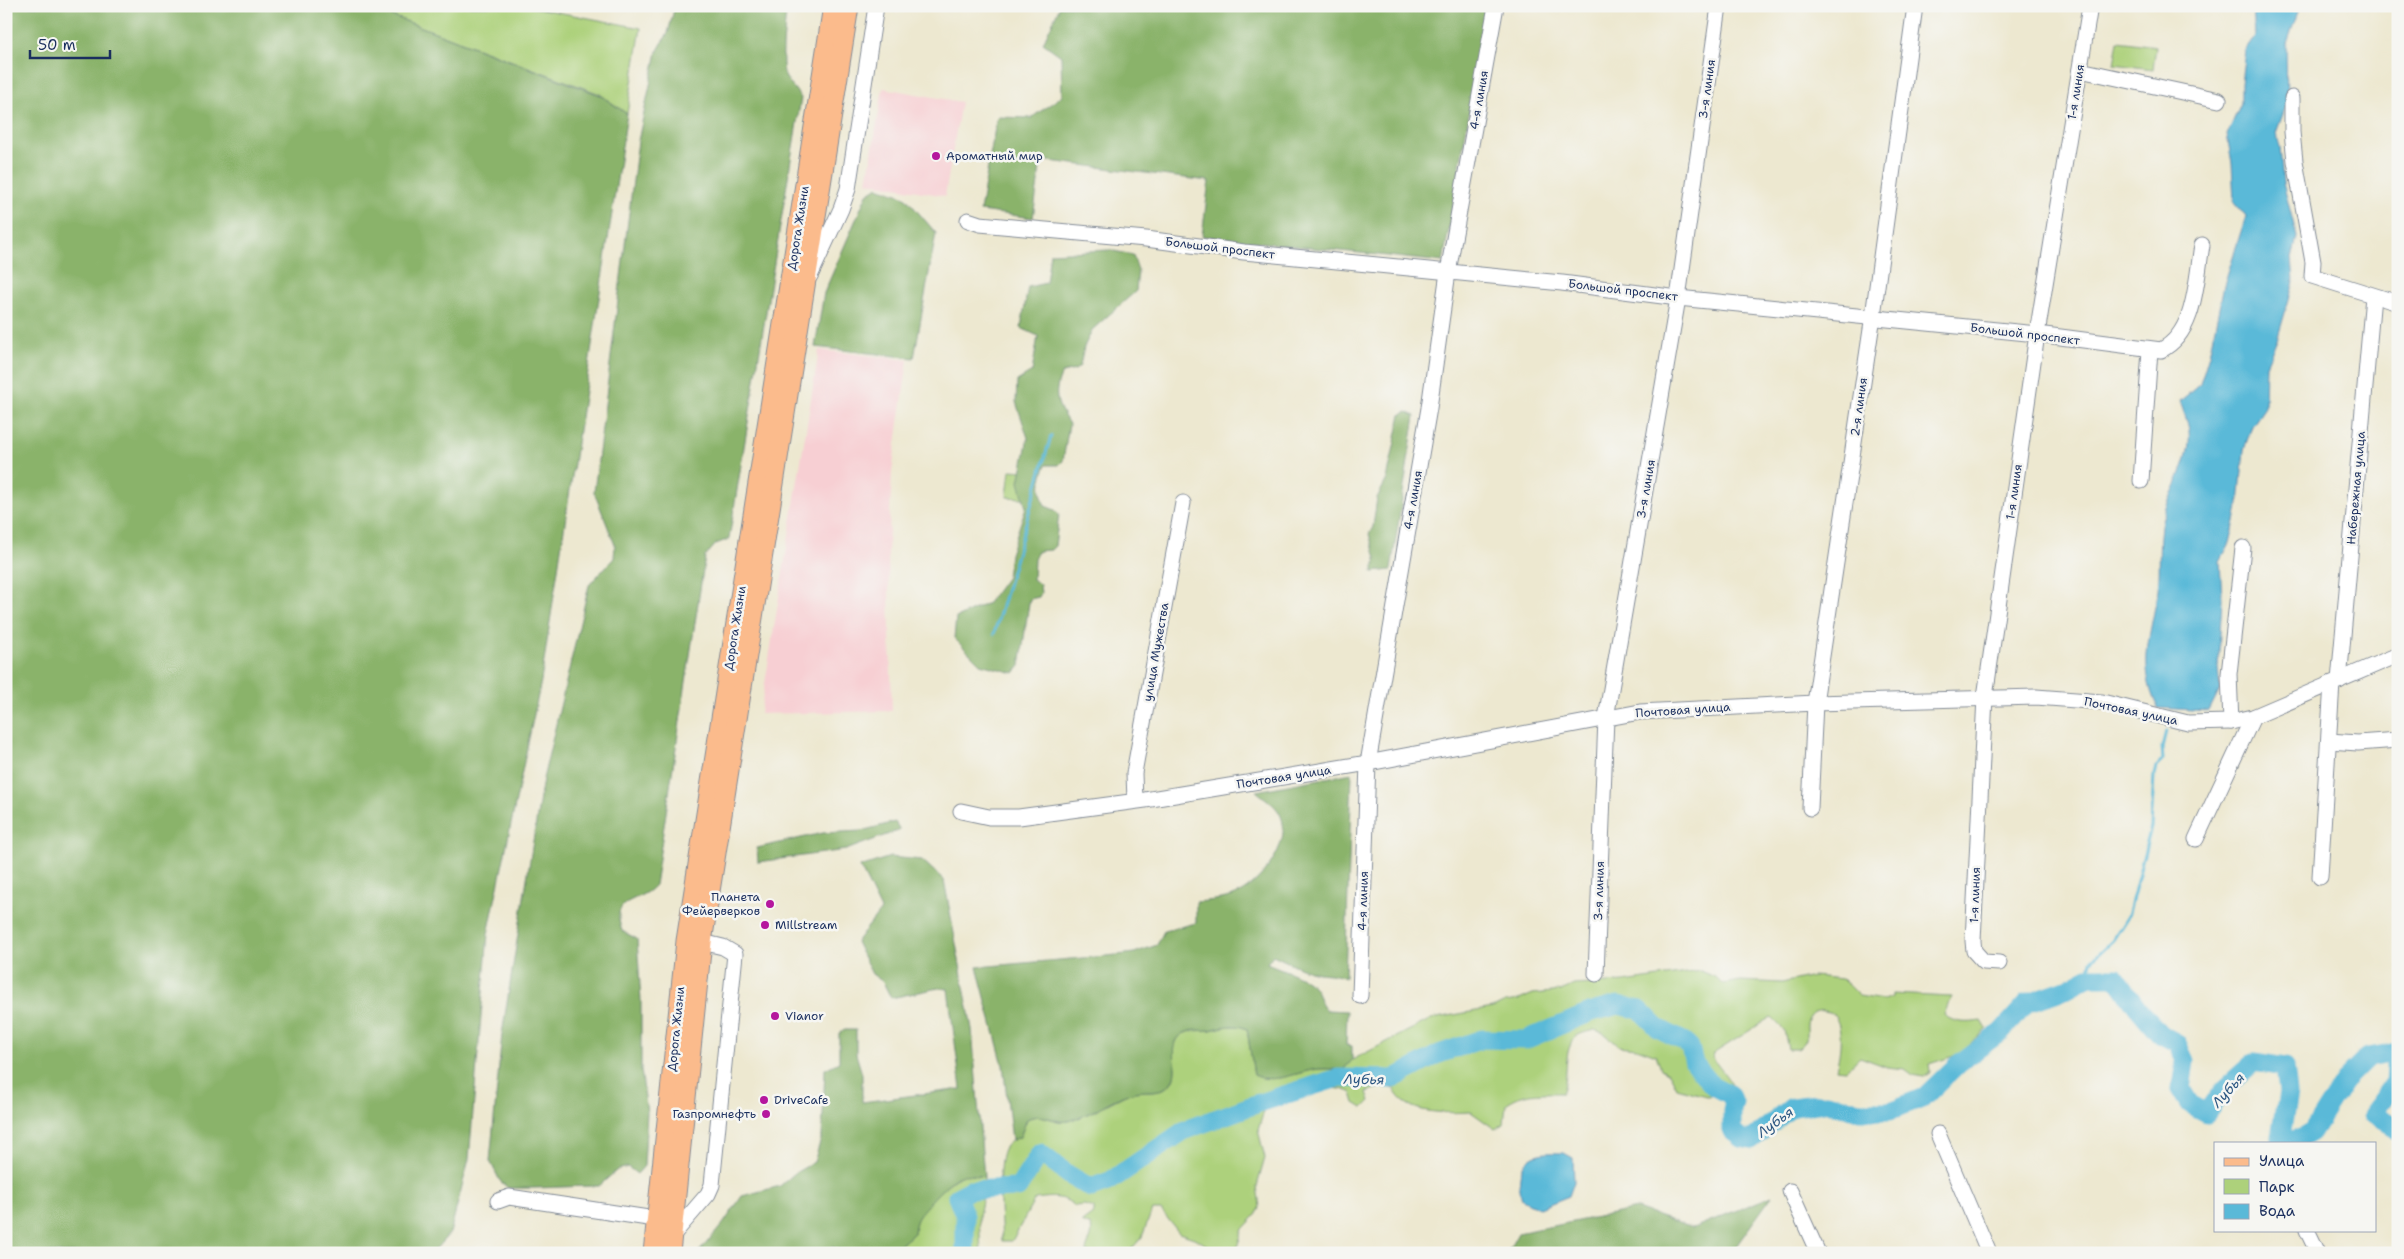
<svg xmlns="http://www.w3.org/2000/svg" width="2404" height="1259" font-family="'Shantell Sans',sans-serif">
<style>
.built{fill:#f7cfd3}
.green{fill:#add17b;stroke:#64806c}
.forest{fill:#8ab36b;stroke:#527164}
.water{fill:#5ab9d8;stroke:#3a749b}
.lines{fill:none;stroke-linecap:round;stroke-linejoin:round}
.stream{stroke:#5ab9d8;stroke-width:3}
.river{stroke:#5ab9d8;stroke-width:19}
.minor-casing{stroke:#848c97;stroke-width:17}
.major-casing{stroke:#848c97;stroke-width:21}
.minor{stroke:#fff;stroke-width:15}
.major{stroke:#fbbb8c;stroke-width:19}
.poi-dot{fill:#b5179e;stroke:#f6f6f2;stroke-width:2}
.labels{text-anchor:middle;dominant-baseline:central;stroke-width:5;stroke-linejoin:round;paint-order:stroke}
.street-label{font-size:12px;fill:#1b2f5e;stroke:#f6f6f2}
.poi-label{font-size:12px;fill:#1b2f5e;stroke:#f6f6f2;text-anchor:start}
.water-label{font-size:14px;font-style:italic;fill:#2e5883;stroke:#f6f6f2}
</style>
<rect width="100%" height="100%" fill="#f6f6f2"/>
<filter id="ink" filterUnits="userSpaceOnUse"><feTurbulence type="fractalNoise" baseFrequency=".02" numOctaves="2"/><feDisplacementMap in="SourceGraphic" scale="10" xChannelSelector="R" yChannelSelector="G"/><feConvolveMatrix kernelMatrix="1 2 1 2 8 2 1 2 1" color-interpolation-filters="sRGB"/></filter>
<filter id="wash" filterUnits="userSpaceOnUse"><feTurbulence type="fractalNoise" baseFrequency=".0096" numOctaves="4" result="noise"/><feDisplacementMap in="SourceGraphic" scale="20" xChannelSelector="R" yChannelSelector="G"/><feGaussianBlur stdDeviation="1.12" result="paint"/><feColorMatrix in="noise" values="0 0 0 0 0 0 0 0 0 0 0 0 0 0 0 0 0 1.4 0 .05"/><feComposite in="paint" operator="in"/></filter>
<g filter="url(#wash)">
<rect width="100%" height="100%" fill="#ede8d0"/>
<g class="built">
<polygon points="883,88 961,102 945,196 867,182"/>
<polygon points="819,350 908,360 892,472 888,552 892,711 760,714"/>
</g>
<g class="green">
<polygon points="366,6 526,6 641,28 627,114 600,94"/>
<polygon points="2118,41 2156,46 2153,69 2114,64"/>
<polygon points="1010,470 1025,471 1023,498 1007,497"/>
<path d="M1701,971L1715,977L1722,984L1741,981L1782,983L1813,976L1842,979L1859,996L1883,1000L1892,997V994L1951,997L1944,1015C1955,1024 1968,1023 1982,1021L1987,1029L1957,1055L1929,1064L1930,1073L1923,1077L1913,1075L1905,1069L1887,1067L1860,1057L1846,1070L1836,1069C1840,1055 1847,1014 1825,1011C1820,1010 1814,1011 1811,1015C1801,1027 1815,1035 1798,1049H1788L1784,1030L1771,1017L1716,1052L1713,1055L1714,1060C1726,1077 1742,1091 1737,1113L1729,1112L1728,1101L1721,1095L1706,1096L1677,1088L1670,1074L1661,1069L1656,1055L1637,1048L1619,1046L1604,1033L1595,1030C1590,1031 1581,1033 1577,1036C1561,1050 1570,1076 1562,1093C1542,1093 1523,1091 1506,1104L1504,1124L1495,1129L1471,1112C1447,1113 1405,1116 1394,1089L1385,1086L1367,1092L1370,1101L1363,1108L1355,1103L1352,1093C1327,1079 1291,1101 1265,1108L1258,1130L1265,1158L1257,1186L1260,1207L1256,1215L1243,1229L1235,1253H1218L1197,1239L1179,1233L1161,1210H1152L1142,1237L1128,1253H1086C1086,1243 1094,1238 1091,1226L1082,1222L1094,1213V1208L1084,1205L1075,1206C1062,1195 1051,1197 1035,1199L1012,1241H1002C1001,1220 996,1166 1004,1149C1007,1143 1014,1139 1020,1137L1027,1119C1044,1111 1053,1124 1067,1121C1083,1119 1113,1100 1130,1093C1142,1089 1155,1094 1167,1087C1186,1075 1161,1039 1188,1032C1195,1030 1203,1031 1211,1030C1224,1027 1235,1023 1247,1029L1254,1075C1272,1084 1293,1074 1312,1070C1322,1068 1333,1069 1343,1070L1352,1060L1431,1019L1493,1008L1505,1002L1519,1000L1533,994L1561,991L1574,985L1624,982Z"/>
<path d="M965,1174L984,1177L983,1196L979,1216L981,1253H891L914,1233C914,1230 915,1225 916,1221C922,1206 950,1179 965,1174Z"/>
</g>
<g class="forest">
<polygon points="6,6 366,6 600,95 627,114 541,681 488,934 469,1159 450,1233 432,1253 6,1253"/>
<path d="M675,6H787C785,20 780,65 785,76C788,82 796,90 801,98L729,539L716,544L705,557L655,885C639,904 609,896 622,931L637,939L641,1001V1070L647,1112L644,1166L637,1174L628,1167L617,1170L599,1186C568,1186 539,1189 508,1188L500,1181L490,1161L502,1034L543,779L589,585L614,558L615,545L594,492L638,141L657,52L668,33Z"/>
<polygon points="1060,6 1488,6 1443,262 1202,236 1209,181 1041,160 1033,218 980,211 997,117 1031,118 1062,96 1061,56 1043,43"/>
<polygon points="878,187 905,197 936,233 914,358 815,347 824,293 867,194"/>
<path d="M1109,250L1133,255L1138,270L1136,291L1092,330L1084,347L1080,366L1075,370L1062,373C1052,395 1057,405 1069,424L1063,461L1059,465H1046C1039,479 1039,492 1045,506L1055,510L1059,514L1055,546L1051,550L1038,551L1034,559L1033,579L1040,585L1041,593L1039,597L1030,599L1029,603L1020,666L1014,673L980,664L954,638L956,618L988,603L1007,577L1010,554L1026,507L1019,482L1028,438L1016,402L1017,381L1032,372L1038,336L1021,328L1028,287L1046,283L1050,253Z"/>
<polygon points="1407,412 1415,416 1391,570 1373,572 1376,558 1369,534 1373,527 1377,498 1387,479 1401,414"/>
<path d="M1352,773L1345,978C1336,974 1328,974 1318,973C1302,970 1288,962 1273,955L1267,963C1278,968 1306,977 1313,986C1320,993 1318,1002 1326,1010L1347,1011L1346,1045L1352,1046V1060L1343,1070C1333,1069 1322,1068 1312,1070C1293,1074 1272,1084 1254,1075L1247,1029C1234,1023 1223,1027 1210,1030C1203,1031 1194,1029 1187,1032C1162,1041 1185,1072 1168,1086C1158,1094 1143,1089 1131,1093C1110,1099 1090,1116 1068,1121C1054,1124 1044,1111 1027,1119L1020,1137L1012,1140L1003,1065L977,967L1117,955L1134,953L1157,945L1164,931L1196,923V902C1207,901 1219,900 1230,897C1258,889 1296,841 1279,812C1274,804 1263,797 1256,791Z"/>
<polygon points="895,822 900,830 846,850 758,862 757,848 823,833 861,831"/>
<path d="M890,857L922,860L944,880L972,1029L984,1177C975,1175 966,1173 958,1177C948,1181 919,1212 916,1222C915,1225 914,1230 914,1233L891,1253H850L832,1247L821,1253H698L723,1224L742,1196L780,1186L795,1173L814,1162L822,1136L825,1069L839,1062V1033L845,1030H856V1054L862,1074V1102L961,1089L948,989L939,988L891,998L883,982L872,974L856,942L881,910L860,867Z"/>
<polygon points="1772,1196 1731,1253 1507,1253 1518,1233 1637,1209 1693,1228"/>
</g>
<g class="water">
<path d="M2253,6H2300L2286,46L2287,103L2276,133L2280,147L2283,183L2297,237L2292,258L2294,282L2277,340L2266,365L2265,407L2252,426L2244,450L2239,504L2230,543L2220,561L2222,599L2218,668L2220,689L2209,711L2158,708C2136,665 2152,633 2158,589C2161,566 2157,539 2163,517C2171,489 2192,461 2189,431C2188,421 2183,411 2180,401L2200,384L2209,355L2224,285L2246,216L2234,202L2232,163L2227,135L2241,103V83L2245,50L2255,36Z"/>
<path d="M1564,1153L1573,1158L1574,1182L1569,1196L1539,1208L1522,1200C1518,1183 1517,1163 1536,1155C1544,1152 1556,1153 1564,1153Z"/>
</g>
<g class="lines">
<g class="stream">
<polyline points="994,634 1051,436"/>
<polyline points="2088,977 2091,961 2113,940 2128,916 2151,827 2154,775 2156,767 2163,760 2162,747 2166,731"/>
</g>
<polyline class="river" points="965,1253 965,1216 957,1197 970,1190 1018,1188 1040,1153 1069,1175 1091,1188 1110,1181 1185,1130 1259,1103 1338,1078 1393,1079 1439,1054 1482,1039 1525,1040 1592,1012 1618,1005 1640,1010 1658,1028 1685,1042 1690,1047 1694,1063 1712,1085 1729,1094 1734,1102 1732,1110 1732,1131 1741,1138 1751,1140 1792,1107 1826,1103 1860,1111 1890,1111 1924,1097 1958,1064 2001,1032 2027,1003 2066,989 2088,977 2116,977 2137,1007 2160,1034 2177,1043 2185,1061 2181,1089 2190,1104 2207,1113 2224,1089 2254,1062 2285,1067 2288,1093 2280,1142 2302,1138 2312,1132 2344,1081 2368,1057 2397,1052 2395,1082 2372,1114 2398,1129"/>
</g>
</g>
<g filter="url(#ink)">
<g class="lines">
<g class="minor-casing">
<g id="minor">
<polyline points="2080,70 2219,100"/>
<polyline points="2292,98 2292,132 2295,161 2313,262 2312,276 2398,303"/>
<path d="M968,220L980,224L1146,239L1244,252L1562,283L1678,298L2037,334L2161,350C2196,333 2196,280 2202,245"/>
<polyline points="810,276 841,209 848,189 876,6"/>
<polyline points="2141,481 2150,350"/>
<polyline points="2339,681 2373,296"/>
<polyline points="2231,722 2229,674 2243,548"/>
<polyline points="2329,741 2358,743 2398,740"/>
<polyline points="1135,801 1134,773 1183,503"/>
<polyline points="1810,808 1815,703 1873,316 1915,6"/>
<polyline points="961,811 989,817 1019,817 1145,800 1368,763 1640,712 1815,703 2036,697 2102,702 2188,723 2231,722 2253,717 2398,655"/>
<polyline points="2196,839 2253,717"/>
<polyline points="2320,877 2332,683"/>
<polyline points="1999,963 1984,962 1974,951 1973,941 1985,697 2037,334 2090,6"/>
<polyline points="1596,974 1606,718 1678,298 1719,6"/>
<polyline points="1360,996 1368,763 1429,408 1448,272 1496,6"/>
<polyline points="1938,1134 1989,1253"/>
<polyline points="1790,1191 1818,1253"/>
<polyline points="498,1201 509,1197 655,1219"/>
<polyline points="2307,1230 2318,1253"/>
<polyline points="671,1237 708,1194 712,1185 735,954 723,947 702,942"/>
</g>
</g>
<g class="major-casing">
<g id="major">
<polyline points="653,1253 686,941 833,6"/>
<polyline points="670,1253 702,942 849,6"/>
</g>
</g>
<use href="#minor" class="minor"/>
<use href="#major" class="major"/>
</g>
</g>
<g class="poi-dot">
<circle cx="936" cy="156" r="5"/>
<circle cx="770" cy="904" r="5"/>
<circle cx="765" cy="925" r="5"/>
<circle cx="775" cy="1016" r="5"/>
<circle cx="764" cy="1100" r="5"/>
<circle cx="766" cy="1114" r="5"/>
</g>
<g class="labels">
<g class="street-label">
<text transform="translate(1707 89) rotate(-82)">3-я линия</text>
<text transform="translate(2076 92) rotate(-81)">1-я линия</text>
<text transform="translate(1479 100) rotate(-80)">4-я линия</text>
<text transform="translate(798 228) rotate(-81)">Дорога Жизни</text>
<text transform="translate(1220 248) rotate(7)">Большой проспект</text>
<text transform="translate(1623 290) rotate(7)">Большой проспект</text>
<text transform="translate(2025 334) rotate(7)">Большой проспект</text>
<text transform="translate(1859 407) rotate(-82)">2-я линия</text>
<text transform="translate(2356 488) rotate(-85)">Набережная улица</text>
<text transform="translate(1646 489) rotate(-80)">3-я линия</text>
<text transform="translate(2014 492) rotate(-82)">1-я линия</text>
<text transform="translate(1413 500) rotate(-80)">4-я линия</text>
<text transform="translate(735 628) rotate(-81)">Дорога Жизни</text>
<text transform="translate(1156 652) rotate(-80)">улица Мужества</text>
<text transform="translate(1683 710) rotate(-4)">Почтовая улица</text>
<text transform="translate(2131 711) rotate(12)">Почтовая улица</text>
<text transform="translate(1284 777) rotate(-9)">Почтовая улица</text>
<text transform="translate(1599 891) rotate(-88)">3-я линия</text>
<text transform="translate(1975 895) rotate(-88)">1-я линия</text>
<text transform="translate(1363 901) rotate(-88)">4-я линия</text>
<text transform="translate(676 1029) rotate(-84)">Дорога Жизни</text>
</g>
<g class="poi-label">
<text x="946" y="156">Ароматный мир</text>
<text x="760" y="897" text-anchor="end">Планета<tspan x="760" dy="14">Фейерверков</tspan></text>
<text x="775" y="925">Millstream</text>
<text x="785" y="1016">Vianor</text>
<text x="774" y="1100">DriveCafe</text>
<text x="756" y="1114" text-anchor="end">Газпромнефть</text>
</g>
<g class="water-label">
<text transform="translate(1364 1079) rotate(1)">Лубья</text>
<text transform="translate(2228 1090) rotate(-48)">Лубья</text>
<text transform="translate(1775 1122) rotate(-36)">Лубья</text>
</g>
</g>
<rect width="2404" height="1259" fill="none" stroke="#f6f6f2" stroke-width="25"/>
<rect x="2214" y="1142" width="162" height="90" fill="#f6f6f2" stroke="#9ea6b7"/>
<rect x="2224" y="1158" width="25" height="8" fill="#fbbb8c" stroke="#9ea6b7"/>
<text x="2259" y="1166" font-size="15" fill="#1b2f5e">Улица</text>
<rect x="2224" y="1179" width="25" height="15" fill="#add17b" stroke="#9ea6b7"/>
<text x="2259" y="1192" font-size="15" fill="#1b2f5e">Парк</text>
<rect x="2224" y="1204" width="25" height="15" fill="#5ab9d8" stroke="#9ea6b7"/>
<text x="2259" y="1216" font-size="15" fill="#1b2f5e">Вода</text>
<path d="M30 50v8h80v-8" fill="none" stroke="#1b2f5e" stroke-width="2.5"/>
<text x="38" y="50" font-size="15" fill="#1b2f5e" stroke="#f6f6f2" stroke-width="4" paint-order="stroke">50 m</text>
</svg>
